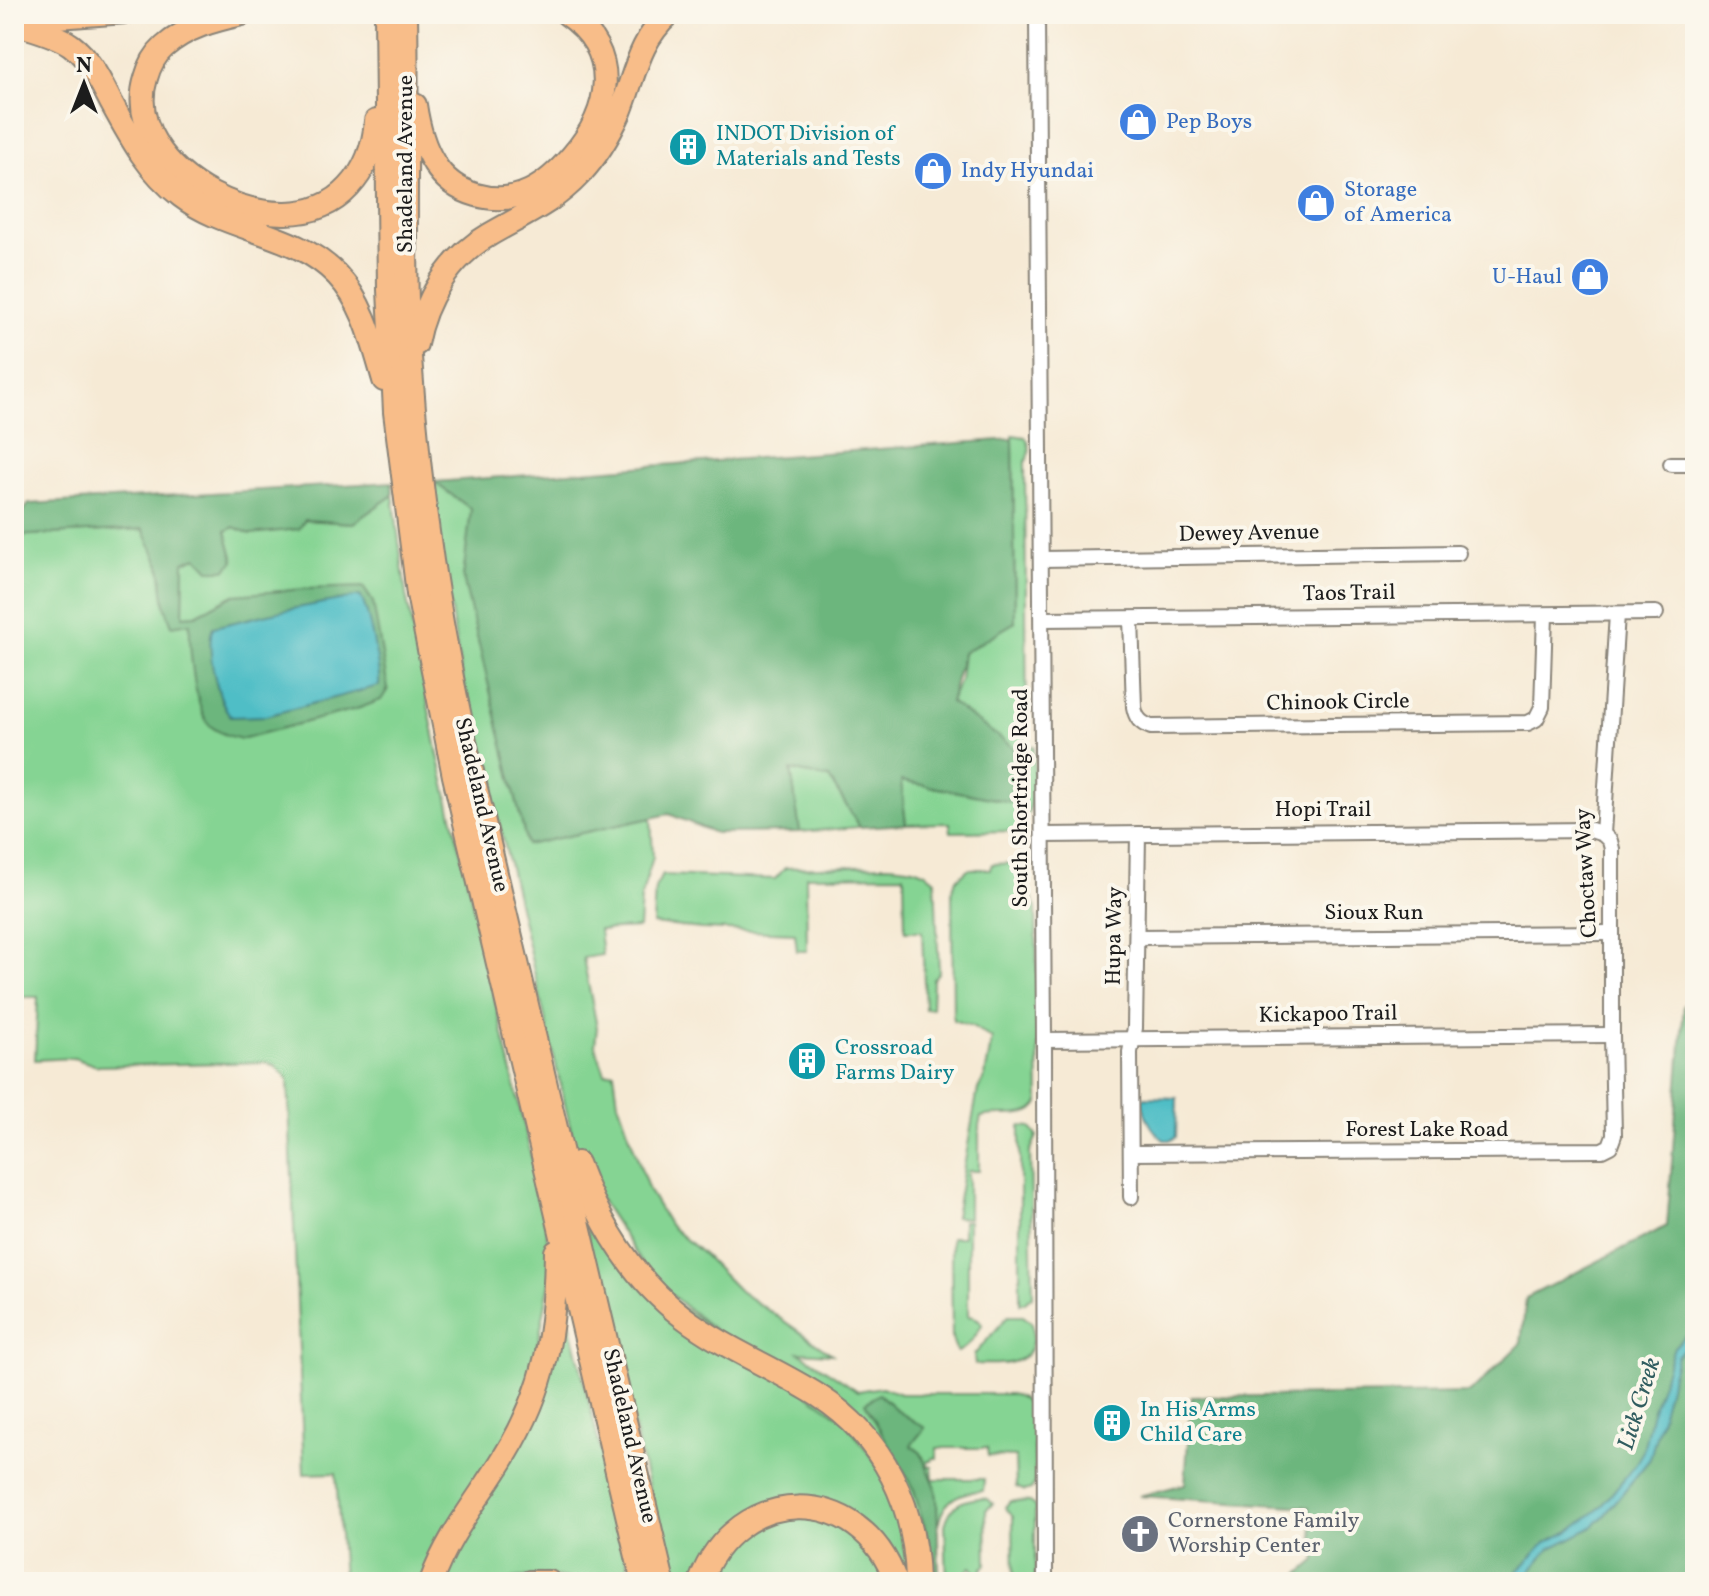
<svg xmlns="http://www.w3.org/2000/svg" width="1709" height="1596" font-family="Vollkorn,serif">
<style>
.green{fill:#85d493;stroke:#507858;stroke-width:2}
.forest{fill:#6cb67d;stroke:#44694c;stroke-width:2}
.water{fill:#50bec6;stroke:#366d71;stroke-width:2}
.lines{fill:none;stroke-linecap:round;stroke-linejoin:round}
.minor-casing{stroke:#898378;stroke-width:18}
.major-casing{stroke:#898378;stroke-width:22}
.highway-casing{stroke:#898378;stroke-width:26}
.minor{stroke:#fff;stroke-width:14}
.major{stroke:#f8bd89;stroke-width:18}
.highway{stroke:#f8bd89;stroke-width:22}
.labels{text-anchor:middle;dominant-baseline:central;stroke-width:8;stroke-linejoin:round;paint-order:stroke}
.shop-label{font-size:22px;fill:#366cbe;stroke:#fbf7ec;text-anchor:start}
.culture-label{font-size:22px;fill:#0d838f;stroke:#fbf7ec;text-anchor:start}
.street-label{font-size:22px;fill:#1c1c1c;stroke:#fbf7ec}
.worship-label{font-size:22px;fill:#5b616d;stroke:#fbf7ec;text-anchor:start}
.water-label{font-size:24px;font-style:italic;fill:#315d60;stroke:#fbf7ec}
</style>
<rect width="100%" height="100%" fill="#fbf7ec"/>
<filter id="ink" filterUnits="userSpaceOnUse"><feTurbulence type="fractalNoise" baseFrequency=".0125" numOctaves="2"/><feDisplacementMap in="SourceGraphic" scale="16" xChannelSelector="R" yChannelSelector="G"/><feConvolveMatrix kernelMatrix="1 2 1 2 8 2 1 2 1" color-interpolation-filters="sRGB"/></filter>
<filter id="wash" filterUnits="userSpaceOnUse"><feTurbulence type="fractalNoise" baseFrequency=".006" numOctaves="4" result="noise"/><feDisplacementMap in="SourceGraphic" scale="32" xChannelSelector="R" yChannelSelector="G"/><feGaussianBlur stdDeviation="1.8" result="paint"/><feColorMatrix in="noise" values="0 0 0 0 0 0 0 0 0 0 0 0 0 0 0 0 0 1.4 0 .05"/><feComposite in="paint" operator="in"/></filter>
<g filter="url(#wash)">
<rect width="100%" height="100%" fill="#f6ead5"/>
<g class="green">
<path d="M1013,435L1025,437C1031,444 1031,455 1025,462L1027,746H1034C1034,775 1038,808 1017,831L951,832L950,823L906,824L900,781L1011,801L1014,748L950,702L960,680L963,653L1015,622Z"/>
<path d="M430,481L434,482L472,509L463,578L527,844L651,818L653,857L641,897L639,928L599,930L602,955L583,958L597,1027L595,1045L605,1073L614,1072L618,1102L649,1191L670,1226L704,1255L737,1289L832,1354L799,1352L858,1391L882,1387L900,1394H1010C1023,1396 1030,1404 1034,1416L1035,1483L1031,1489L1025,1491L1016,1487L1015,1457L988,1456L987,1448H937V1458H932V1461H928V1466H932L933,1479H984L983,1491C926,1491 938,1541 939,1582H926L891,1460L723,1337L653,1280L591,1185L573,1139L506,850L474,732L460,668Z"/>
<polygon points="393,495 406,595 438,755 541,1198 549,1249 550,1282 528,1395 425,1582 396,1582 396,1579 343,1581 336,1473 304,1474 288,1079 276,1066 265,1062 97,1066 74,1058 35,1060 38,997 15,997 14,982 14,536 143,529 160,565 165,606 172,625 190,622 200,703 208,724 224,734 234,595 196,615 183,616 184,562 197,557 234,561 226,531 234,527 251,534 304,520 353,523"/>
<polygon points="791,770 829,778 860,827 800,832"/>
<path d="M1021,863L1036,909L1039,1103C1029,1122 999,1111 981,1117L979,1126V1171H968V1218L955,1217L978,1089L985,1076L992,1039L972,1026L953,1020L952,891L956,880L968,869H990L992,864Z"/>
<path d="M887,865C905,866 921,867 935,880L939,972L933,979L932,1008L925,1009L922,931H905L904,875L806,876L807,951H797L795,933L702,929L653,924L655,888L662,875L775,879L785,868Z"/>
<polygon points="1020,1126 1030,1127 1037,1136 1030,1152 1033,1295 1025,1302 1020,1304"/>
<polygon points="587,1200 631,1273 845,1420 893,1487 910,1582 901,1582 882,1541 786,1501 694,1582 672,1582 588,1242"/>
<path d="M963,1221H968V1316C974,1317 980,1318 982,1325C976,1336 968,1348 957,1352L952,1339L951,1237H963Z"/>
<polygon points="567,1310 632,1582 577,1582 567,1578 541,1575 515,1578 504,1582 437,1582 488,1489 560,1311"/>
<path d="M1008,1316H1023L1032,1323C1039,1366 1008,1365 975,1364L974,1355Z"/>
<path d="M980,1498L988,1499L993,1504L986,1510L987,1564L982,1569L984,1582L971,1567L958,1580V1582H947L945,1525C950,1505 961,1500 980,1498Z"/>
<polygon points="1010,1501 1030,1502 1035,1507 1035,1582 1014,1582 1013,1517 1005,1507"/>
<polygon points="817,1517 857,1533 890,1582 708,1582 732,1544 776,1519"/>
</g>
<g class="forest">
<polygon points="1013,439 1015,622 963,653 950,702 1014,748 1011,802 901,781 906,824 860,827 829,778 791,770 800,832 715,833 669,814 527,845 463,578 471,509 434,482"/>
<path d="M392,482L393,495L353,523L305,520L299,529L251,534L234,527L226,531L234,561L225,570H209L197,557L184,562L183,616L196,615L234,595L304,589L363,587L373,602L388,689L381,700L360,708L241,739C230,736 214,732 207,722C194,702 189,647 190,623L172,626L165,606L160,565L143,529L14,536V523L29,504Z"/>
<polygon points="1684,1005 1695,1005 1695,1582 1290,1582 1316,1560 1309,1507 1139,1496 1185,1484 1191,1397 1470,1393 1521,1343 1526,1298 1667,1226"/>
<polygon points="879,1394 898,1411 925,1428 911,1445 921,1453 935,1485 937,1498 939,1582 926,1582 928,1540 914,1490 865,1403"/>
</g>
<g class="water">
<path d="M360,596C368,607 381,672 379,686L266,716L232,717C217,703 205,645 213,627L286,610Z"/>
<path d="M1145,1097L1177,1098L1176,1137L1171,1140H1164C1151,1130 1144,1115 1142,1099Z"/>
<polygon points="1695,1327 1695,1338 1677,1356 1650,1459 1604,1516 1591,1528 1550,1549 1520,1582 1507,1582 1546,1542 1568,1532 1601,1507 1635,1465 1643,1451 1651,1415 1674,1347"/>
</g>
</g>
<g filter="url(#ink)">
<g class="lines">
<g class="minor-casing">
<g id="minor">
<polyline points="1037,14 1044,1040 1045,1582"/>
<polyline points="1671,464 1695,464"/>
<polyline points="1041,559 1458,553"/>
<polyline points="1042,619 1656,613"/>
<path d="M1131,619L1134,707C1136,718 1140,723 1151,727L1528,723L1536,719L1542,707L1545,615"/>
<polyline points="1043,835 1591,830 1603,834"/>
<polyline points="1137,937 1612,933"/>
<polyline points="1044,1040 1612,1035"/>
<polyline points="1131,1153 1602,1150 1610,1146 1614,1135 1612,1035 1612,849 1610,841 1603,834 1617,614"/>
<polyline points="1131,1197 1130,1052 1135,1028 1138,834"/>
</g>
</g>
<g class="major-casing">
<polyline id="major" points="17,22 126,14"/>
</g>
<g class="highway-casing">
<g id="highway">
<path d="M242,14C215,20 186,27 164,47C155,55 149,67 146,78C117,171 284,258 349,187C366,169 374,145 376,121"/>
<polyline points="386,14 389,290 395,412 418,594 454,776 643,1582"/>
<path d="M406,14C408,109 404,205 407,300C413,450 434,599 466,746L663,1582"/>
<path d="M14,23C32,29 55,34 71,45C91,60 101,83 112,104C131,139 149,172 181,196C228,232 295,231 337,275C364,303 373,343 384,380"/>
<path d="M415,105C418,125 423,146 434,163C453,195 496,207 530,191C547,183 560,170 572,156C611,111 622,52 567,14"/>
<path d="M416,344C424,301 449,258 489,235C523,215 552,204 580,174C597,156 610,134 620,112C635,75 638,42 669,14"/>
<path d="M577,1163C599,1222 632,1278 683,1317C725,1349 775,1368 819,1396C884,1438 916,1507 917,1582"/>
<path d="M431,1582C448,1534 481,1496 506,1454C547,1387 555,1329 556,1252"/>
<polyline points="530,1582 549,1582"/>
<path d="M700,1582C736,1484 861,1481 896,1582"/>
</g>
</g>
<use href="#minor" class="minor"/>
<use href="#major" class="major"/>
<use href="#highway" class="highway"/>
</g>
</g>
<defs>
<g id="shop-disc" transform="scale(2)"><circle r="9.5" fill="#3f7fe0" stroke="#fbf7ec"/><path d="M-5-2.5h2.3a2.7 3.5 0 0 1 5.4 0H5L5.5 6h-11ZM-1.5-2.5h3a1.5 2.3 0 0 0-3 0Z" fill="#fff"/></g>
<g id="building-disc" transform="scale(2)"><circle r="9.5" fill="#0f9aa8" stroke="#fbf7ec"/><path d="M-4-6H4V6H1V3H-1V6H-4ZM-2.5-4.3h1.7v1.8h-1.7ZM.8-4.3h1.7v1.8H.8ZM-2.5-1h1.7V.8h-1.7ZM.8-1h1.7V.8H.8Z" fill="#fff"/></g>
<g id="church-disc" transform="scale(2)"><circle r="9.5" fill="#6b7280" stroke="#fbf7ec"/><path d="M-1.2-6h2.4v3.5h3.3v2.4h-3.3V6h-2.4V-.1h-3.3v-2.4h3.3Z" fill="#fff"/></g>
</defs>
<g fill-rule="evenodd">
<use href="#shop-disc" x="1138" y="122"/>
<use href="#building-disc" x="688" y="147"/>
<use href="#shop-disc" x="933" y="171"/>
<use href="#shop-disc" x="1316" y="203"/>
<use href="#shop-disc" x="1590" y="277"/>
<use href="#building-disc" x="807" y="1061"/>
<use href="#building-disc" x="1112" y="1423"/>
<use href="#church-disc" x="1140" y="1534"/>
</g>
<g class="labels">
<g class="shop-label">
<text x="1166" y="122">Pep Boys</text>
<text x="961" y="171">Indy Hyundai</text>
<text x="1344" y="190">Storage<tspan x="1344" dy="25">of America</tspan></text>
<text x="1562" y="277" text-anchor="end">U-Haul</text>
</g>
<g class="culture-label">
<text x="716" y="134">INDOT Division of<tspan x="716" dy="25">Materials and Tests</tspan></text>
<text x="835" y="1048">Crossroad<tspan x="835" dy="25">Farms Dairy</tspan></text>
<text x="1140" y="1410">In His Arms<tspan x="1140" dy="25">Child Care</tspan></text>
</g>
<g class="street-label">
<text transform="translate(406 164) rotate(-90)">Shadeland Avenue</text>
<text transform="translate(1249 534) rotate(-1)">Dewey Avenue</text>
<text transform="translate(1349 594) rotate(-1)">Taos Trail</text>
<text transform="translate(1338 703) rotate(-1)">Chinook Circle</text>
<text transform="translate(1021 798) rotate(-90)">South Shortridge Road</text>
<text transform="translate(481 805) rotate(77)">Shadeland Avenue</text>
<text x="1323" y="810">Hopi Trail</text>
<text transform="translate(1587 873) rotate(-93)">Choctaw Way</text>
<text x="1374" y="913">Sioux Run</text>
<text transform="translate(1115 936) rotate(-89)">Hupa Way</text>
<text transform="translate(1328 1015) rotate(-1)">Kickapoo Trail</text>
<text x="1427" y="1130">Forest Lake Road</text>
<text transform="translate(629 1436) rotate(77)">Shadeland Avenue</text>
</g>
<g class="worship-label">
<text x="1168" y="1521">Cornerstone Family<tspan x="1168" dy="25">Worship Center</tspan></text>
</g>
<g class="water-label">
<text transform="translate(1640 1404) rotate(-73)">Lick Creek</text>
</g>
</g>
<rect width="1709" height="1596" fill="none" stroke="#fbf7ec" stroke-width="48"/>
<g transform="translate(84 84)" stroke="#fbf7ec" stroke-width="6" paint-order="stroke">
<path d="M0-6L14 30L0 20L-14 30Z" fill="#1c1c1c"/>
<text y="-12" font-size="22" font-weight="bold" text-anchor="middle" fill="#1c1c1c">N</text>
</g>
</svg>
